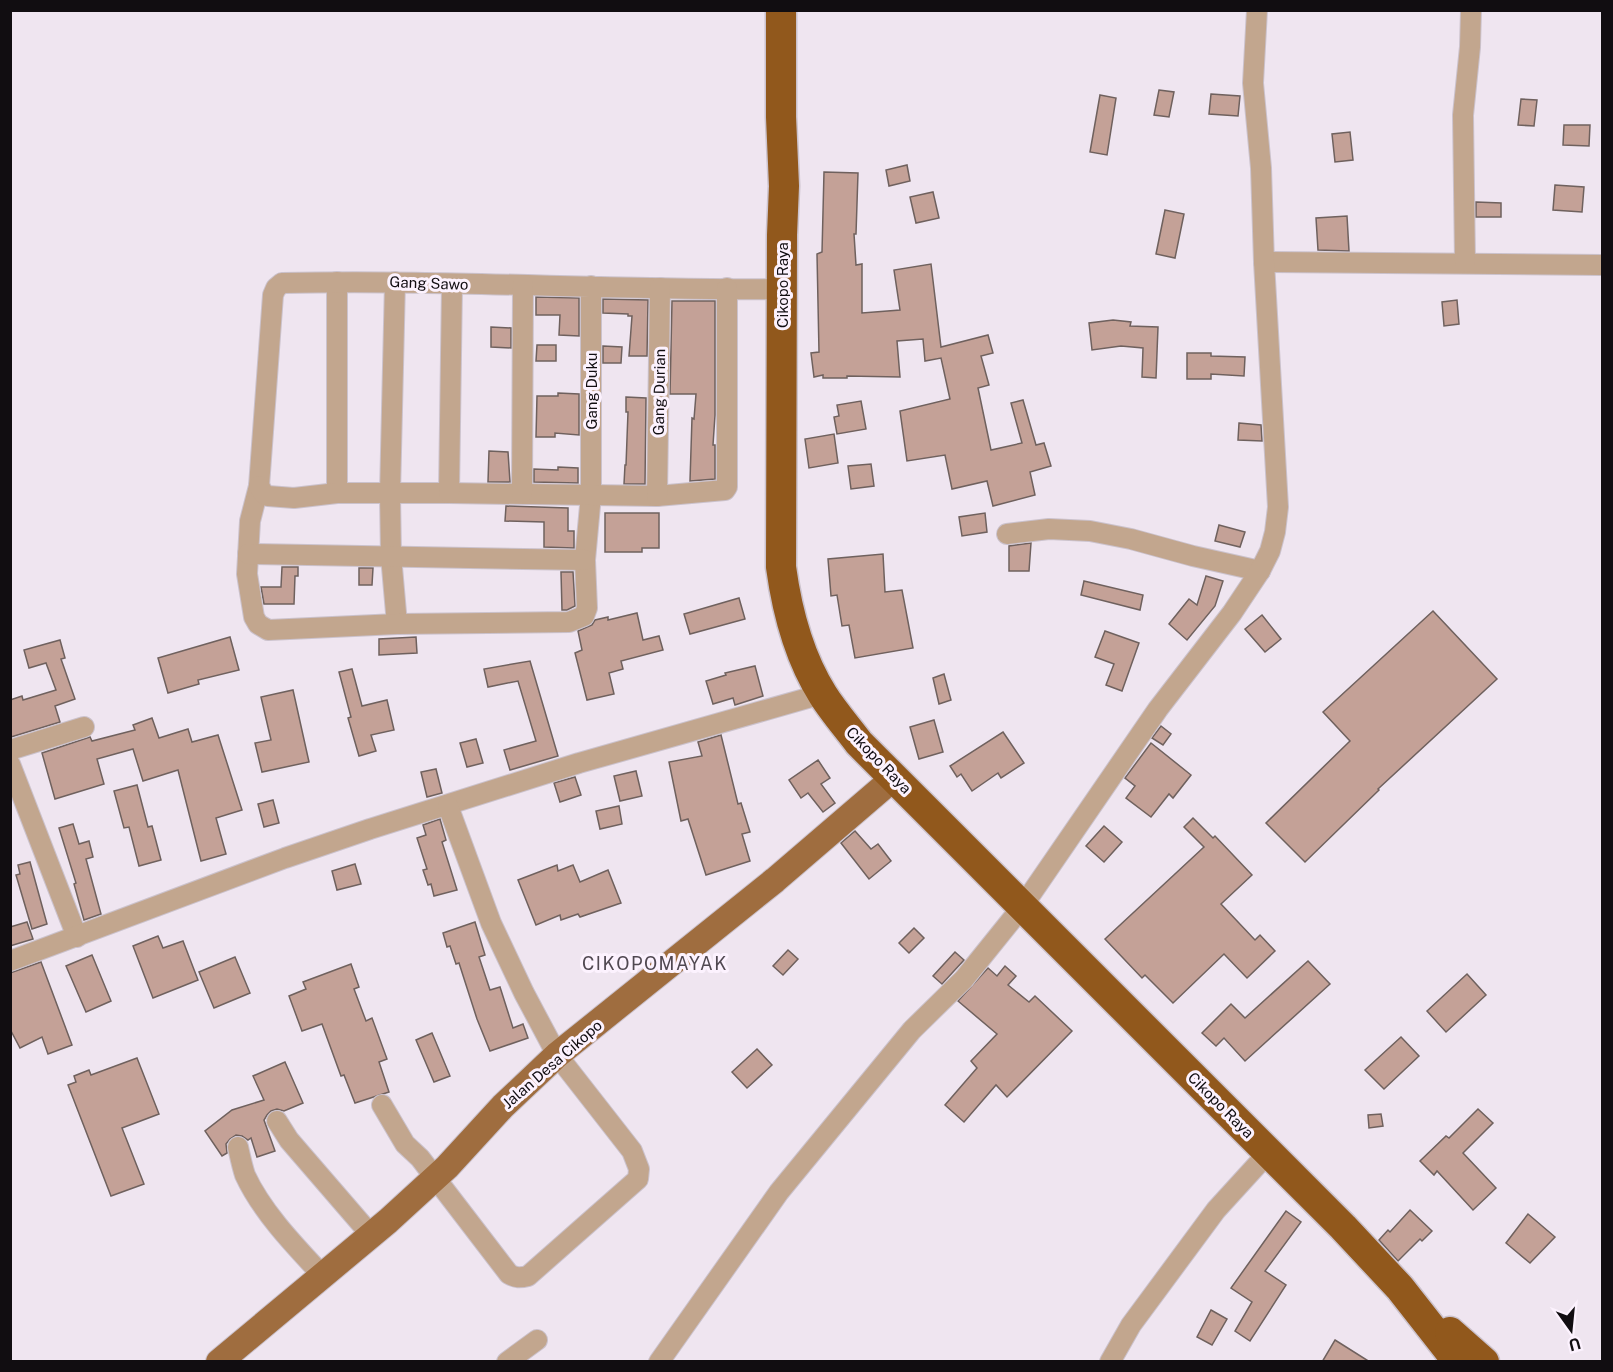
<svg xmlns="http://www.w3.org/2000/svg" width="1613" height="1372" font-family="'Public Sans',sans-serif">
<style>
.building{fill:#c4a197;stroke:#6f615e;stroke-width:1.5}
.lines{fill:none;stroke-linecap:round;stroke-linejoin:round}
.minor-casing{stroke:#cbc2cc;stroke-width:22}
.major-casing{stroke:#cbc2cc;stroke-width:28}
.highway-casing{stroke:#cbc2cc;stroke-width:33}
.minor{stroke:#c2a68e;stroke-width:20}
.major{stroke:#9f6d3f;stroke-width:26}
.highway{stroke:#91581c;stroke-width:30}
.labels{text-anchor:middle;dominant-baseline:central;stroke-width:6;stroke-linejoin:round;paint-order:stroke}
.street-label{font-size:15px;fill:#110d11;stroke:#fcf2fe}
.quarter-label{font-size:18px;letter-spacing:1.5px;fill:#504851;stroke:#fcf2fe}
</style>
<rect width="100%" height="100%" fill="#efe5f0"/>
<g class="building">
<polygon points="1159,90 1174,92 1169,117 1154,115"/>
<polygon points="1211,94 1240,96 1238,116 1209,114"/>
<polygon points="1100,95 1116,98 1107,155 1090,152"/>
<polygon points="1521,99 1537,100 1534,126 1518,125"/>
<polygon points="1564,125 1590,125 1589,146 1563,145"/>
<polygon points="1350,132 1353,160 1335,162 1332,134"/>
<polygon points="907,165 910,181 889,186 886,170"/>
<polygon points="824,172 858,173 856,234 854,234 856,265 862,264 862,313 900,310 894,270 931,264 941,347 988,335 993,353 981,356 989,385 978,388 991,450 1022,443 1011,403 1023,400 1036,445 1044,443 1051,466 1030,472 1035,495 993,506 987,481 952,489 945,455 907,461 900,411 950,399 941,358 925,361 923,339 897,341 900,377 847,376 847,378 823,378 823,375 814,377 811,353 819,352 817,254 822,252"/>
<polygon points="1555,185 1584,187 1582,212 1553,210"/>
<polygon points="933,192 939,218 916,223 910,197"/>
<polygon points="1476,202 1501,203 1501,217 1476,217"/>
<polygon points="1165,210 1184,214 1175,258 1156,254"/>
<polygon points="1347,216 1349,251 1318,250 1316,218"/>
<polygon points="536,297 579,298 579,336 559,335 560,315 536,315"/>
<polygon points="603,299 648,300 647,356 629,356 632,316 628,316 628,314 603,313"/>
<polygon points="1457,300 1459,324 1444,326 1442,302"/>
<polygon points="672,301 715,301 715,415 713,445 715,445 715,479 690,481 692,418 694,419 696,394 670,394"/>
<polygon points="1113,320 1131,322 1130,326 1158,327 1156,378 1142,377 1143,348 1121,346 1092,350 1089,323"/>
<polygon points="491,327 511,328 511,348 491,347"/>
<polygon points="537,345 556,345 556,361 536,361"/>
<polygon points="603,346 622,347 621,363 603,363"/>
<polygon points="1187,353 1211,353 1211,356 1245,357 1244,376 1211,374 1211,379 1187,379"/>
<polygon points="558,393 579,394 579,435 555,433 555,437 536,437 537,396 558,396"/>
<polygon points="626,397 646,398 645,484 624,484 625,465 626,465 628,412 626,412"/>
<polygon points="861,401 866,429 837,434 834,417 839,416 837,405"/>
<polygon points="1239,423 1261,425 1262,441 1238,440"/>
<polygon points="834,434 838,463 809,468 805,439"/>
<polygon points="489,451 508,452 510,482 488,482"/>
<polygon points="871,464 874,486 851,489 848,466"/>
<polygon points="558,467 578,468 578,483 534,482 534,469 558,470"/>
<polygon points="506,506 568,508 568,531 574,531 574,548 544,547 544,522 505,521"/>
<polygon points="605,513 659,513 659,548 642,548 642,552 605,552"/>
<polygon points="985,513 987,532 962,536 959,517"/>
<polygon points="1219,525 1245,532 1240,547 1215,541"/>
<polygon points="1031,543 1029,571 1009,571 1009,546"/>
<polygon points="883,554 885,592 902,590 913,648 855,658 849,625 842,626 837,595 831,596 828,559"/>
<polygon points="282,567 298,567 298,576 295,576 294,604 264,604 261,587 281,587"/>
<polygon points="359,568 373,568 372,585 359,585"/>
<polygon points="561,572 573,572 575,606 567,610 562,610"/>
<polygon points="1206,576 1223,581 1215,606 1187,640 1169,624 1189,599 1197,605"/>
<polygon points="1084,581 1143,595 1140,610 1081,595"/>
<polygon points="739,598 745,619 690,634 684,614"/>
<polygon points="1433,611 1497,679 1378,789 1379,790 1305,862 1266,823 1350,741 1323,712"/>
<polygon points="637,613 643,640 659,636 663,650 621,661 623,669 609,673 614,694 587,700 575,653 582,650 578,631 592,625 595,620 608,617 608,620"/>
<polygon points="1262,615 1281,639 1265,652 1245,629"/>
<polygon points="1105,631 1139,643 1122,691 1106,685 1114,664 1095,657"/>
<polygon points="230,637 239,670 198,680 199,684 168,693 158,658"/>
<polygon points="416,637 417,653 379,655 379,639"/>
<polygon points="60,640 65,658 61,659 75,699 55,706 60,722 11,737 10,700 22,696 23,700 56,690 46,663 29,668 24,650"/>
<polygon points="530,661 558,756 510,770 504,750 536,741 518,681 488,687 484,669"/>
<polygon points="755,666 763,696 735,705 733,698 713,704 706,681 726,675 725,673"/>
<polygon points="352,669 362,706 387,700 394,730 371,735 376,751 359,756 348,718 351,717 339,672"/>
<polygon points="944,674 951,700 939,704 933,678"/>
<polygon points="293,690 309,762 262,772 255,743 271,740 261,697"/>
<polygon points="152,718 159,738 188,729 192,742 218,735 242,810 216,818 226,854 201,861 178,770 143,781 133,749 97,759 104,784 55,799 42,753 90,737 92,741 135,730 133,725"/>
<polygon points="934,720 943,752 919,759 910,727"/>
<polygon points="1161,726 1171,734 1163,745 1152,738"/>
<polygon points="1003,732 1024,763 1001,778 998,773 972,791 961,774 957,777 950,766"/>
<polygon points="721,735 738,804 741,803 750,832 742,834 750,861 706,875 688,819 681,821 669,762 702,756 698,742"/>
<polygon points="476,739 483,763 467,767 460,743"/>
<polygon points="1151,743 1191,775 1173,798 1169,794 1151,817 1126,798 1135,786 1125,778"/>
<polygon points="818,760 830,778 821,784 835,803 823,812 808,793 801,798 789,780"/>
<polygon points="436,769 442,793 427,797 421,772"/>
<polygon points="636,771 642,796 620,801 614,776"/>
<polygon points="575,777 581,795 560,802 554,783"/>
<polygon points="137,785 148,827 152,826 161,860 139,866 129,827 124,828 114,791"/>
<polygon points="273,800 279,823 264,827 258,804"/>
<polygon points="619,806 622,824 600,829 596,811"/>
<polygon points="1193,818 1213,838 1215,836 1252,875 1221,904 1255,940 1260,935 1275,951 1247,978 1224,954 1173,1003 1145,975 1142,978 1105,939 1204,847 1184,827"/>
<polygon points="440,819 446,840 442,842 457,890 434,896 431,884 428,885 423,870 427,869 417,838 426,835 423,825"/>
<polygon points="73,824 79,844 89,841 93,857 86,859 101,914 84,920 74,884 76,883 59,828"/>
<polygon points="1104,826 1122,842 1104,862 1086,846"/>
<polygon points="855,831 871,849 878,844 891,861 869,879 841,843"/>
<polygon points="30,862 47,924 32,929 16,875 20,874 18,865"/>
<polygon points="355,864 361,884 337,890 332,871"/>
<polygon points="557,865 558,871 573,865 580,882 608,870 621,903 580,917 578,914 561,920 560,915 536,925 518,880"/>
<polygon points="27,922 33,939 10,946 10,927"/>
<polygon points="475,922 485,955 479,957 490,990 500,987 513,1028 523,1024 528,1038 490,1051 477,1019 459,963 456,964 450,946 447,947 443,933"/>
<polygon points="914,928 924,938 909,953 899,943"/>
<polygon points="158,936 163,948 183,941 198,980 153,998 133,946"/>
<polygon points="788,950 798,959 783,975 773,966"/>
<polygon points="955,952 964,960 942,984 933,976"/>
<polygon points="92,955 111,1001 86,1012 66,966"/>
<polygon points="235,957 250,993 214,1008 199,972"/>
<polygon points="1308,961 1330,984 1245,1061 1224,1038 1216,1046 1202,1033 1231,1004 1245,1018"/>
<polygon points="41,962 72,1045 48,1054 42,1037 20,1048 10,1029 10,973"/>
<polygon points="351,964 359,987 354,989 366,1021 372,1018 387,1059 379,1062 389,1092 355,1103 344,1075 341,1076 322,1024 302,1031 289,996 306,989 303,982"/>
<polygon points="1005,966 1016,976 1008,985 1029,1002 1035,996 1072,1031 1007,1097 996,1085 964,1122 945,1105 977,1068 971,1061 997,1034 958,1001 988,968 997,976"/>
<polygon points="1467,974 1486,995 1446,1032 1427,1011"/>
<polygon points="432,1033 450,1076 434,1082 416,1040"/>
<polygon points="1401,1037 1419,1056 1384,1089 1365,1070"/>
<polygon points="757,1049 772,1065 747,1088 732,1072"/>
<polygon points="137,1058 159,1114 122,1128 144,1184 111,1196 68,1085 76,1082 74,1076 89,1070 91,1075"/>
<polygon points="285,1062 303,1103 284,1111 277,1109 271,1111 267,1115 264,1120 275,1151 257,1157 251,1138 248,1140 242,1136 236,1135 230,1139 226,1144 227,1153 222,1156 205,1131 232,1110 264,1100 253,1076"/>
<polygon points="1478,1109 1493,1123 1463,1153 1496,1188 1473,1210 1437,1171 1434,1175 1420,1161 1446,1136 1449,1138"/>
<polygon points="1381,1114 1383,1126 1369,1128 1368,1115"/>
<polygon points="1410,1210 1432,1231 1422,1241 1420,1239 1398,1261 1379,1240 1388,1230 1390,1232"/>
<polygon points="1286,1211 1301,1222 1265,1271 1286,1285 1250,1341 1235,1331 1252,1302 1231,1288"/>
<polygon points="1528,1214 1555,1237 1530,1263 1506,1243"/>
<polygon points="1211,1310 1227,1319 1212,1345 1197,1337"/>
<polygon points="1335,1340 1370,1362 1322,1362"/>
</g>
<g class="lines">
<g class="minor-casing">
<g id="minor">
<polyline points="1264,262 1602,265"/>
<polyline points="1465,262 1463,115 1470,47 1471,10"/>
<polyline points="337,282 337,493"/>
<polyline points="395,282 390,494 391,556 397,624"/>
<path d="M591,286V495L585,560L587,608L584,616L569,622L397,624L268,630L258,624L254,617L247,574L250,521L259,486L273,295L276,288L282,283C449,279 616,291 783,289"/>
<polyline points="259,486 264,494 268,496 294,498 337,493 449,493 657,496 725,490 727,487 727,288"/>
<polyline points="449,493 452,285"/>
<polyline points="522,493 523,285"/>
<polyline points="657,496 660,288"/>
<polyline points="1007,534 1049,529 1090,531 1131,539 1193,556 1260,571"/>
<polyline points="248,554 585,560"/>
<polyline points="10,750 84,727"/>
<polyline points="10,764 77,937"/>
<polyline points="10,961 285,858 370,829 579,763 822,694"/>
<path d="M382,1105L405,1144L420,1158L509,1274C516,1278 520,1278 528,1276L638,1179L639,1169L632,1151L557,1055L524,993L491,923L448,806"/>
<polyline points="277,1121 289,1140 371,1235"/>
<path d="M238,1147C240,1156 242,1166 245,1175C262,1212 295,1246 323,1276"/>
<polyline points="507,1362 537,1340"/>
<polyline points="659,1362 779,1192 912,1030 964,979 1022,907 1158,709 1232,613 1260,571 1270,551 1275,532 1278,507 1264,262 1261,168 1253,83 1257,10"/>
<polyline points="1110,1362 1131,1325 1216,1210 1268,1153"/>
</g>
</g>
<g class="major-casing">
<polyline id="major" points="219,1362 388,1221 447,1167 503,1106 557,1055 775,880 895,777"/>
</g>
<g class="highway-casing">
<g id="highway">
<path d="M781,10V117L784,186L782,235L781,567C787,611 799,657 823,695C833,711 847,727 859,743L1343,1227L1400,1288L1458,1362"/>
<polyline points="1450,1332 1484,1362"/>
</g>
</g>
<use href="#minor" class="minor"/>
<use href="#major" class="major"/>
<use href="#highway" class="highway"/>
</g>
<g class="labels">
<g class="street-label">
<text transform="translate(429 283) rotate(2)">Gang Sawo</text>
<text transform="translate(782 285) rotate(-90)">Cikopo Raya</text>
<text transform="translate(591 391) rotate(-90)">Gang Duku</text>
<text transform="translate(659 392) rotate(-89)">Gang Durian</text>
<text transform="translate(879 760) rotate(46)">Cikopo Raya</text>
<text transform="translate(552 1064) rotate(-41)">Jalan Desa Cikopo</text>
<text transform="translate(1221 1105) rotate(45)">Cikopo Raya</text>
</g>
<g class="quarter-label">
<text x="655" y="963">CIKOPOMAYAK</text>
</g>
</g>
<rect width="1613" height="1372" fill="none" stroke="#110d11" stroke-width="24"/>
<g transform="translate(1571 1330) rotate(165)" stroke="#fcf2fe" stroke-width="4.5" paint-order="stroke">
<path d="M0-4.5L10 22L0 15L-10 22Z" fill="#110d11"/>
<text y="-9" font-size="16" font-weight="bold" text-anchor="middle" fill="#110d11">U</text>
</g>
</svg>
